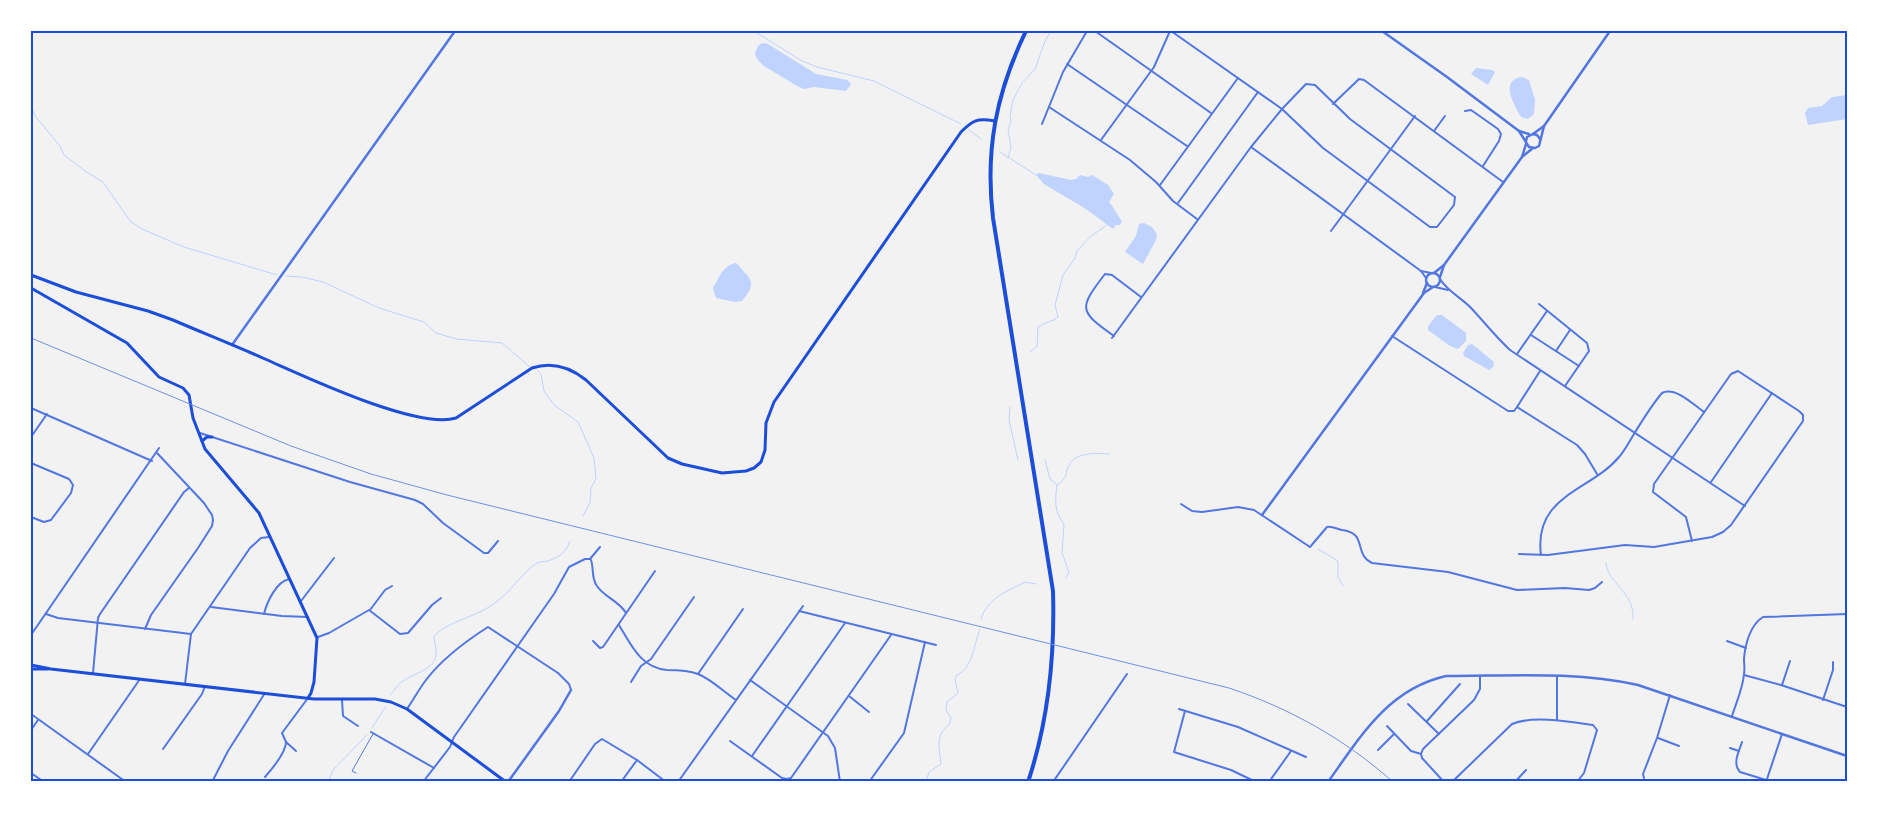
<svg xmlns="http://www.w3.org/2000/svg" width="1878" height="813" font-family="Mulish,sans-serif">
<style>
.water{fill:#bfd3fe}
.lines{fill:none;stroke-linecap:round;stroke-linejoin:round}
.stream{stroke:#bfd3fe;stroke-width:1}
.service{stroke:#5277de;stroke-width:1}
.minor{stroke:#5277de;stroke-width:2}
.tertiary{stroke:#5277de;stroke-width:2.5}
.secondary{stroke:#1d4ed8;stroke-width:3}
.primary{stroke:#1d4ed8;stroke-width:4}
.rail{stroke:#7290e2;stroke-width:1}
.neatline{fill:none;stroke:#1d4ed8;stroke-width:2}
</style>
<rect width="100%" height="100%" fill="#f2f2f2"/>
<g class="water">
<polygon points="762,43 768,44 816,74 847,80 851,84 846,91 814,87 804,89 797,86 764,66 757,59 755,53 758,46"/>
<polygon points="1476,68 1492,70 1495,72 1488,85 1471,74"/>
<path d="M1522,77L1529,80L1535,100L1534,114L1528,119L1521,117C1514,105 1499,80 1522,77Z"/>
<polygon points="1847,95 1847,119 1808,125 1805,113 1808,108 1822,106 1832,97"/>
<path d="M1039,173L1071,180L1076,179L1080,175L1088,177L1092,175L1108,185L1114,194L1109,202C1115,209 1117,215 1122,221L1120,225H1116L1113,229L1086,209L1044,184L1036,175Z"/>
<polygon points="1144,223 1152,227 1157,234 1156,240 1143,264 1125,252 1136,236 1139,224"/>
<path d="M736,263C740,266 741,269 745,273C756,283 750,291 742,301L735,302L716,298L713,288C719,278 723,265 736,263Z"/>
<polygon points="1437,315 1442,315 1466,333 1466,341 1458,349 1450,346 1428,330 1428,326"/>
<polygon points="1472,344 1494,362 1493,367 1489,370 1464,356 1463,353 1468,345"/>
</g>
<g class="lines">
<g class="stream">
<polyline points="754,31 802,61 817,67 874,81 961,124"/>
<polyline points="31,107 36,117 60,146 64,155 85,171 103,182 130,221 142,229 184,247 277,275"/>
<polyline points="969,130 981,139"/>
<polyline points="1000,152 1036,175"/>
<polyline points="1008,158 1011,147 1008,130 1011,121 1010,116 1013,100 1022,83 1035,69 1045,41 1051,31"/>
<polyline points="286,276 302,277 323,282 379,308 424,322 436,333 456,339 502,343 530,367"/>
<path d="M1030,352L1037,346L1038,327C1044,322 1053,322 1058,317L1055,305L1063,275L1075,258L1077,251L1091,236L1107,225"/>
<polyline points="538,371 541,374 544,391 554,405 578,422 594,458 596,479 591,488 590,503 583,516"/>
<polyline points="1010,407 1009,420 1018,460"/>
<path d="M1045,460L1050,479L1057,485C1055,501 1054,511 1064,524L1062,553L1069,572L1066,578"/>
<path d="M1057,485C1069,477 1064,475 1069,465C1075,452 1098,453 1109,454"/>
<polyline points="1318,549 1338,561 1338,577 1343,586"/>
<path d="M1606,563C1607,583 1635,592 1633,619"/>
<path d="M981,619C987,598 1008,591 1025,582L1036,584"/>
<path d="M390,695C395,691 396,685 403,681C414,673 438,669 436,651C436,646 434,641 434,636C450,620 474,618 492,605C510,594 521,573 537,563C541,561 544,562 548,561C560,557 566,552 570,541"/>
<polyline points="372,728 386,706"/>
<polyline points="328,782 333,770 367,735"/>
<path d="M926,782L929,772L941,764C940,750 934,735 949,725L951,718L946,710L947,702L958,693L955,679L957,675C973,668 974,644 980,629"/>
</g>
<polyline class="service" points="356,773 352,771 373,734"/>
<g class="minor">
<polyline points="1095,31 1211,113"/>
<polyline points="1067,64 1187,146"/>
<polyline points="1333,104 1359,79 1364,80 1503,182"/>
<polyline points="1049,107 1130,160 1156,182 1173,201 1197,219"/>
<polyline points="1465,111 1471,110 1498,129 1501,134 1499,141 1483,166"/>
<polyline points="1042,124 1063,72 1087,31"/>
<polyline points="1434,131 1445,116"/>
<polyline points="1101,140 1154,67 1170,31"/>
<polyline points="1251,147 1421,271 1426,278"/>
<polyline points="1160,185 1238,78"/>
<polyline points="1178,203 1258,92"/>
<polyline points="1331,231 1415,116"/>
<polyline points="1421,271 1431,273"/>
<path d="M1440,279C1448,292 1462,298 1472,309C1485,323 1496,337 1510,350L1745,506"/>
<polyline points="1435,287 1448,290"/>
<polyline points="1539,304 1587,343 1589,351 1565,386"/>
<polyline points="1531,335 1579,366"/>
<path d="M1114,336C1079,311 1078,309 1105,274L1112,275L1141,297"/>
<polyline points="1392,336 1508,411 1514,411 1517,407 1540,371"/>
<polyline points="1112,338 1251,147 1282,109 1306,84 1315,85 1350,119 1451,194 1455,197 1454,205 1437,227 1430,227 1323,148 1282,109 1171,31"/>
<polyline points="1556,351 1570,330"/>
<polyline points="1517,354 1547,311"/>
<polyline points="1517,407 1577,445 1585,454 1597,474"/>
<polyline points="31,408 152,461"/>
<polyline points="200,433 350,482 415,500 423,504 443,523 484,553 488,553 498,541"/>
<polyline points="31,437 47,414"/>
<polyline points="31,463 69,479 73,485 71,493 51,520 44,522 31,517"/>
<polyline points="1711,482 1772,393"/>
<path d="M1181,504L1192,511L1202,512L1238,507L1254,510L1310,547L1327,527C1332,526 1337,529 1342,530C1368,533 1353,554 1372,563L1448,572L1517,590L1565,588L1589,590L1595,588L1602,582"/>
<polyline points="1519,554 1548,555 1625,545 1654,547 1712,537 1723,532 1731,525 1803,421 1803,415 1799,411 1738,371 1731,374 1654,484 1653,492 1686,517 1692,541"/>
<path d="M1541,555C1533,495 1591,491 1619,457C1625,450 1629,442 1634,434C1642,421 1651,406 1662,393C1675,386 1694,405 1704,412"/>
<path d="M591,560C594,568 591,578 597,586C604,597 619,601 626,613"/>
<polyline points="301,601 334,558"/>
<polyline points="211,607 282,616 308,617"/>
<polyline points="370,610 385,590 392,586"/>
<polyline points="799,611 936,645"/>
<polyline points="46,614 58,618 191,634"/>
<path d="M264,614C267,602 276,582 289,579"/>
<path d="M619,625C631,645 641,668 667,670C677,670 688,670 698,674C711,679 724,692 736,700"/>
<polyline points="145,629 151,615 198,548 212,526 213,520 212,515 204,503 157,453"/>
<polyline points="31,635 159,448"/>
<polyline points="318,637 329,633 369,610 400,634 408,633 432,605 441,598"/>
<polyline points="593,641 600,648 603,647 655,571"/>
<polyline points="1727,641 1746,648"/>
<polyline points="93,673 98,618 100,614 184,492 189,488"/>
<polyline points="698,674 743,609"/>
<polyline points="1744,675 1781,685 1847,707"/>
<polyline points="1557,676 1557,720"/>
<polyline points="750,680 828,736 835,748 840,782"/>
<polyline points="631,682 641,666 651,659 694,597"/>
<polyline points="185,684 191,634 250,548 261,538 269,537"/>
<polyline points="1782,685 1790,661"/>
<polyline points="849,696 869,712"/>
<polyline points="342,700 343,716 358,726"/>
<polyline points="1823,700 1833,670 1833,662"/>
<polyline points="1408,704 1439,734"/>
<path d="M407,709C414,699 419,689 426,680C442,659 466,641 488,627L558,673L569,684L571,690"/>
<polyline points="1179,709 1238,727 1306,757"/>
<polyline points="1185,711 1174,752 1231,770 1256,782"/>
<polyline points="31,714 126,782"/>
<path d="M1732,716C1736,703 1743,688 1744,674C1745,669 1744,664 1744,659C1745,645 1750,625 1763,617L1847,614"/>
<polyline points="1427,721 1460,684"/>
<polyline points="1387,726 1411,751 1421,754"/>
<polyline points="31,730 38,720"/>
<polyline points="371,732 434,768"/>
<polyline points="1658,738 1679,746"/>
<polyline points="730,741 782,778 787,779 791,778 891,635"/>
<path d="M1742,742C1739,752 1732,763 1740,772L1766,780"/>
<polyline points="1730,748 1739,751"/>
<polyline points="163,749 202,694 205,686"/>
<polyline points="1378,750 1394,734"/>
<polyline points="296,751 286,742 282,733 308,698"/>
<polyline points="88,754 140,679"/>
<polyline points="1421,754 1423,749 1474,700 1480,689 1480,676"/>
<polyline points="1421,754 1422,758 1444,782"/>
<polyline points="752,756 845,623"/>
<polyline points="31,773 44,782"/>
<path d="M265,777C272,769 286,753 286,742"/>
<polyline points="1644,778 1643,774 1657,738 1670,695"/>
<polyline points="212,782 228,751 265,693"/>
<polyline points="423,782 450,747 454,737 554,594 569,567 585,559 590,559 600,547"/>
<polyline points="569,782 595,744 602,739 637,760 666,782"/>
<polyline points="621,782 637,760"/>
<polyline points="678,782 803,606"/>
<polyline points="869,782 904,733 925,642"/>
<polyline points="1053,782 1127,674"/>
<polyline points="1269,782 1291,751"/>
<path d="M1452,782L1512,724C1532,715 1572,722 1593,725L1597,730L1584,773L1577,782"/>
<polyline points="1515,782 1526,770"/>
<polyline points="1766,782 1782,734"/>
</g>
<g class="tertiary">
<polyline points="1382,31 1447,77 1519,131 1529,147 1535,148 1539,146 1544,126"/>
<polyline points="1519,131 1529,134"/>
<polyline points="1533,134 1544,126 1610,31"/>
<polyline points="1526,141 1527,137 1533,134 1537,135 1540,139"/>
<polyline points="1522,157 1526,144"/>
<circle cx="1433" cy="280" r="7"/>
<polyline points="1434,273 1444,265 1522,157 1533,148"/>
<polyline points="1440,277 1444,265"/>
<polyline points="1423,293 1427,283"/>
<polyline points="232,345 455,31"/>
<polyline points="1262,515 1424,293 1433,287"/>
<polyline points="508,782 559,711 571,690"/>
<path d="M1328,782C1360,737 1388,689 1446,676C1510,676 1575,671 1638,685L1847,756"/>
</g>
<g class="secondary">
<path d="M31,275L76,292L148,311L173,320C203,333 234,345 265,359C304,376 417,430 456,418L532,368C553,361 570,367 586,380L668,458L682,464L722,473L746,471L754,468L761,462L765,450L766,423L774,402L961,132C973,120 977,118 995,121"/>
<polyline points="31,288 127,343 159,377 183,388 189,395 193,418 205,449 259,513 317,638 314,682 311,693 308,698"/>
<polyline points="202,441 207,437 212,437"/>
<polyline points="31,665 51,669 314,699 375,699 391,702 407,709 506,782"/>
<polyline points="31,669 48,669"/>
</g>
<path class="primary" d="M1026,31C996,93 985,150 993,218L1053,591C1055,657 1049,719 1028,782"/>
<path class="rail" d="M31,338L291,446L371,474L447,495L1229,688C1289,708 1345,739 1393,782"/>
</g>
<rect width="1878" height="813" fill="none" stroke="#ffffff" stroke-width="65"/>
<rect x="32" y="32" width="1814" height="748" class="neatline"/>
</svg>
